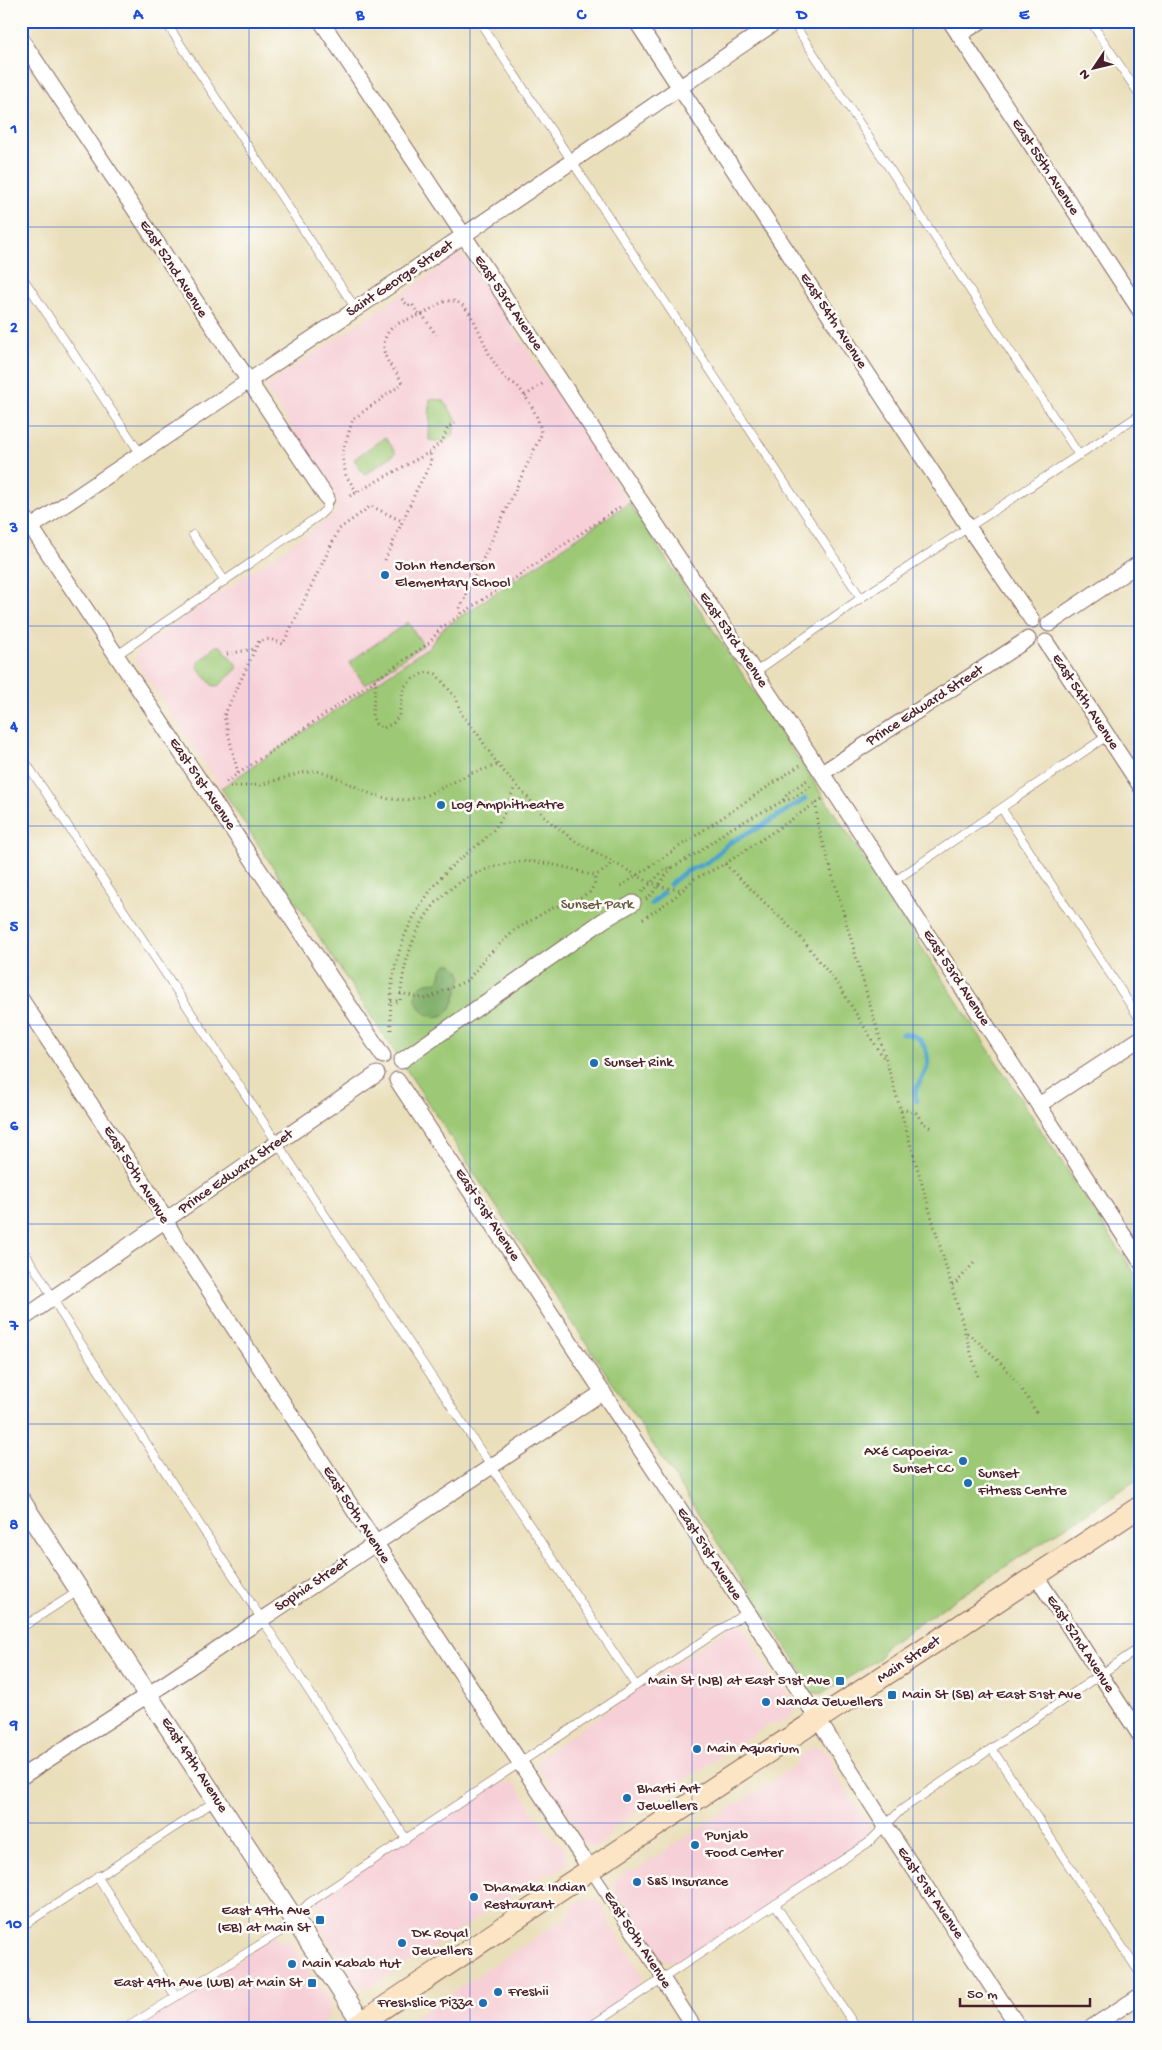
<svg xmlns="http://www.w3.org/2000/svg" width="1162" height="2050" font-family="'Gochi Hand',sans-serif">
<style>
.built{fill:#f6cfd7}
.green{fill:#9dc976;stroke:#747450}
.forest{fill:#7ead67;stroke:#646649}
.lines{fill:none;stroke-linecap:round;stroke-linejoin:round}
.stream{stroke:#4ea4cb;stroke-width:5}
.service-casing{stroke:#82625d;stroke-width:9}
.pedestrian-casing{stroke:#82625d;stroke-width:13}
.minor-casing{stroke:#82625d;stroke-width:17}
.tertiary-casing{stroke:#82625d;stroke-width:21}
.secondary-casing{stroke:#82625d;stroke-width:23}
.path{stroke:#82625d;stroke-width:3;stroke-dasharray:1 4;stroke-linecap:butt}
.service{stroke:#fff;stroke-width:8}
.pedestrian{stroke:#fff;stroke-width:11}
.minor{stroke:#fff;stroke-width:15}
.tertiary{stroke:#fff;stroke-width:19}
.secondary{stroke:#fce5c4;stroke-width:21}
.grid{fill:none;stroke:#1d4ed8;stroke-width:1;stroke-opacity:0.55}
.poi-dot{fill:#1f6fb2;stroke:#fdfcf7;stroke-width:2}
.labels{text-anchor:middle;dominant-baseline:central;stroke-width:5;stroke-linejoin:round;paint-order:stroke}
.street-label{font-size:15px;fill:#4a1f2b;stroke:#fdfcf7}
.poi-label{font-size:15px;fill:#4a1f2b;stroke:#fdfcf7;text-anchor:start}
.park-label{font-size:15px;fill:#675a45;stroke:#fdfcf7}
.neatline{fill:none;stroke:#1d4ed8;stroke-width:2}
.grid-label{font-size:16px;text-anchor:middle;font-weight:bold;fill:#1d4ed8}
</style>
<rect width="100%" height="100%" fill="#fdfcf7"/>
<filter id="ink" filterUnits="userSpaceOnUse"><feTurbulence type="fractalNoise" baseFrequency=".02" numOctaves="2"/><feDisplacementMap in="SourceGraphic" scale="10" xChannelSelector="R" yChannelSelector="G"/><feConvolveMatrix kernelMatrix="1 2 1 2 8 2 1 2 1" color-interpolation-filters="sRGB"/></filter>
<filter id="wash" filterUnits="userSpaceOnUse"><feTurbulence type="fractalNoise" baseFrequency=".0096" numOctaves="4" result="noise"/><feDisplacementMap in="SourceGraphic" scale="20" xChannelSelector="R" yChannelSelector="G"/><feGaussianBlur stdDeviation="1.12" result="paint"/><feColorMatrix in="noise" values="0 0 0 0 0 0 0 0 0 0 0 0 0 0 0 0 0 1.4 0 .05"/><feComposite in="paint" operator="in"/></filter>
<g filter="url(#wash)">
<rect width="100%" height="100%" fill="#eadfbb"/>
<g class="built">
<polygon points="456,254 461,255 468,261 629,503 442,629 430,646 221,788 135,660 135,655 141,647 327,520 334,514 337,505 334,491 265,387 436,271 440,263"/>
<polygon points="739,1621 779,1687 786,1690 793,1699 794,1713 780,1724 771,1723 612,1828 609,1837 597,1846 592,1847 582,1842 578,1836 579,1829 536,1764 541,1756"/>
<polygon points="812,1747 822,1748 832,1759 833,1770 870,1827 864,1838 868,1843 682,1965 678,1960 665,1962 626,1902 618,1898 615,1894 614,1887 616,1879 628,1870 636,1870 796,1765 801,1755"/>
<polygon points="498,1778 502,1783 515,1783 553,1840 559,1842 566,1852 567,1864 556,1873 548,1872 371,1987 361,1988 356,1983 312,1916 318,1907 313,1900"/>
<polygon points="585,1898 595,1899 599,1902 608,1915 609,1923 644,1977 635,1988 639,1994 586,2029 397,2029 569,1916 574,1905"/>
<polygon points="274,1936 277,1940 290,1941 329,2000 331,2011 325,2021 313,2029 138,2029"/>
</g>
<g class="green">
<polygon points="430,399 443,400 456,419 453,436 443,442 429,440"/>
<polygon points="385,437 396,453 364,475 354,459"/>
<polygon points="629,503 814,782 1141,1283 1141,1477 885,1646 880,1658 822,1694 811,1692 803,1682 802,1671 221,788 430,646 442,629"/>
<polygon points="408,622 423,645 365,685 349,662"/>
<polygon points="216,646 221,646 237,665 237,669 218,686 213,686 197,667 198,662"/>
</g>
<path class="forest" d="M447,964H452L458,969L462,978C459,985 453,1007 449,1011C427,1031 401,993 426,983C430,982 434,983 438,982L442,969Z"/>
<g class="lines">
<g class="stream">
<polyline points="670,884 685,872 708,862 729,843 763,825 805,799"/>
<polyline points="651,904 663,893"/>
<path d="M902,1034C912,1034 919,1036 924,1046C938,1075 908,1083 917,1101"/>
</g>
</g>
</g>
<g filter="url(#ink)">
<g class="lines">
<g class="service-casing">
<g id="service">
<polyline points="165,21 356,309"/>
<polyline points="479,21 861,598"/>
<polyline points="792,21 1079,455"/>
<polyline points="1090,21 1141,97"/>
<polyline points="21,275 140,453"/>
<polyline points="193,535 225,581"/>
<polyline points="117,655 320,515 327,508 327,498"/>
<polyline points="754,673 861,598 1141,414"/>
<polyline points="21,755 636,1686"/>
<polyline points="1002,809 1141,1021"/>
<polyline points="893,882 1107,736"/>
<polyline points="21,1247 43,1281 63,1316 406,1839"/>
<polyline points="21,1628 80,1590"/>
<polyline points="992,1749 1141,1975"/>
<polyline points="97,1876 176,1997"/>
<polyline points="775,1904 857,2029"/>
<polyline points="21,1927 215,1801"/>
<polyline points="124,2029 280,1932 309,1903 747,1612"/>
<polyline points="586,2029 868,1843 901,1810 1141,1647"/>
</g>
</g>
<g class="pedestrian-casing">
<polyline id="pedestrian" points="590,1869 662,1978"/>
</g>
<g class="minor-casing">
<g id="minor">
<polyline points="321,21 837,796 1141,1262"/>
<polyline points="636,21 969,528 1032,620"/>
<polyline points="950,21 1141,312"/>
<polyline points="959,35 981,21"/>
<polyline points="21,39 327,498"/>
<polyline points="21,512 383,1056"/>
<polyline points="21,534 356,309 777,21"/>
<polyline points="1049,624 1141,562"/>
<polyline points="1046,642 1141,787"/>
<polyline points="822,773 1028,639"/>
<polyline points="21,999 153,1198 178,1243 590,1869"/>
<polyline points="401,1061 604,920 633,903"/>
<polyline points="397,1080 799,1690 885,1825 1020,2029"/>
<polyline points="1039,1105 1141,1038"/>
<polyline points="21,1320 377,1074"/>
<polyline points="1036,1576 1141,1737"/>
<polyline points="21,1777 169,1681 603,1392"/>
<polyline points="662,1978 695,2029"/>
<polyline points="21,2025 23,2029"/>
<polyline points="1089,2029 1141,1995"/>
</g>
</g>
<g class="tertiary-casing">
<polyline id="tertiary" points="21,1501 366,2029"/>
</g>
<g class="secondary-casing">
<path id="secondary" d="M352,2029C613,1852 878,1681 1141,1506"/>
</g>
<g class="path">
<polyline points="402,299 408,306 412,304 419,315"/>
<polyline points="422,314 436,335"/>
<polyline points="525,396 545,382"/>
<path d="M357,492L346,476L342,454L353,419L402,384C398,369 382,363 384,344C386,324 406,320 421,315C434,309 446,293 462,305C475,315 484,346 493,361C497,366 501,375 507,379C510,382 516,384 519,388C529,400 541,420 541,435L460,608L461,615"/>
<polyline points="350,496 430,452 443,440 448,427 457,422"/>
<polyline points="385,560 417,489 431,463 430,452"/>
<polyline points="227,654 254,649"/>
<polyline points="374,680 376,683 372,716 376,724 384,728 393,723 399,716 402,696 405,686 415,677 427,672 436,674 456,698 462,715 477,733 498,765 549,821 575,841 647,881 662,887 681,890"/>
<polyline points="238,773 224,716 259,641 270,639 283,644 339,529 371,506 402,521"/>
<polyline points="226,782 429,643 441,628 620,507"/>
<polyline points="230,787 260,785 301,773 316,771 331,775 371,794 389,799 406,800 425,796 472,773 498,765"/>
<polyline points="783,800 789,792 809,779"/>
<polyline points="816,803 817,822 978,1377"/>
<polyline points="725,864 802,939 839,986 885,1060"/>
<polyline points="621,886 800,765"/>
<polyline points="642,892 665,869 673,867 702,850 728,830 783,801 793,798 813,785"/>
<polyline points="646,899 652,894 672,867"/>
<polyline points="643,919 675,897 694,879 725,864 822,799"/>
<polyline points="400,993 426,999 468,980 484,959 515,930 550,909 579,898 590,892 595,883 595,875"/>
<path d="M391,1001H400C404,945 427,892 482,871C499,865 517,860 534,862C547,863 560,866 572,869C579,871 587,875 594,875C601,874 608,868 612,862"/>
<path d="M391,1030C387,967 405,916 448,870C463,854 485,843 498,824C506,813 510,798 515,786"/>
<polyline points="901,1111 905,1110 916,1113 923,1123 931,1128"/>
<polyline points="952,1285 956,1283 974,1263"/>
<path d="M967,1333C997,1356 1019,1381 1037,1414"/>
</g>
<use href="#service" class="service"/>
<use href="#pedestrian" class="pedestrian"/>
<use href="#minor" class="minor"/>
<use href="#tertiary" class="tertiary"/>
<use href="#secondary" class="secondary"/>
</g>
</g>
<path class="grid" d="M249,21V2029M470,21V2029M692,21V2029M913,21V2029M21,227H1141M21,426H1141M21,626H1141M21,826H1141M21,1025H1141M21,1224H1141M21,1424H1141M21,1624H1141M21,1823H1141"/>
<g class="poi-dot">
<circle cx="385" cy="575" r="5"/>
<circle cx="441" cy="805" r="5"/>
<circle cx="594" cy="1063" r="5"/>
<circle cx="963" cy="1461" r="5"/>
<circle cx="968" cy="1483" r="5"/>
<rect x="835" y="1676" width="10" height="10" rx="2.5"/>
<rect x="887" y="1690" width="10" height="10" rx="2.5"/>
<circle cx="766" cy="1702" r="5"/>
<circle cx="697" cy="1749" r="5"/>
<circle cx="627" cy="1798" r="5"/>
<circle cx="695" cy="1845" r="5"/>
<circle cx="637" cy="1882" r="5"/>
<circle cx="474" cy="1897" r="5"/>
<rect x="315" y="1915" width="10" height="10" rx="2.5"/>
<circle cx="402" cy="1943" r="5"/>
<circle cx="292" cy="1964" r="5"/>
<rect x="307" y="1978" width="10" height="10" rx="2.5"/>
<circle cx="498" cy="1992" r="5"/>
<circle cx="483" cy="2003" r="5"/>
</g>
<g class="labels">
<g class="street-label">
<text transform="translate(1045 167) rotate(57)">East 55th Avenue</text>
<text transform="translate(173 269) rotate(57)">East 52nd Avenue</text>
<text transform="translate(400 279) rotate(-34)">Saint George Street</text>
<text transform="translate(508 303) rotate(56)">East 53rd Avenue</text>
<text transform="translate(833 321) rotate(57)">East 54th Avenue</text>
<text transform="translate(733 640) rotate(56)">East 53rd Avenue</text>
<text transform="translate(1085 702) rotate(57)">East 54th Avenue</text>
<text transform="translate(925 706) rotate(-33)">Prince Edward Street</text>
<text transform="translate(202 784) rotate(56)">East 51st Avenue</text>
<text transform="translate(956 978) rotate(57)">East 53rd Avenue</text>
<text transform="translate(236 1172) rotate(-35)">Prince Edward Street</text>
<text transform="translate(136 1175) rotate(58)">East 50th Avenue</text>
<text transform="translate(487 1215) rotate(57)">East 51st Avenue</text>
<text transform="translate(356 1515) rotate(57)">East 50th Avenue</text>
<text transform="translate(709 1554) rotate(57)">East 51st Avenue</text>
<text transform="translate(312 1585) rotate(-34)">Sophia Street</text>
<text transform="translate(1080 1644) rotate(57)">East 52nd Avenue</text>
<text transform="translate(909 1660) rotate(-34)">Main Street</text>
<text transform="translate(194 1765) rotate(57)">East 49th Avenue</text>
<text transform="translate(930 1893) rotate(56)">East 51st Avenue</text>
<text transform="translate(637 1940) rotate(57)">East 50th Avenue</text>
</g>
<g class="poi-label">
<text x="395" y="566">John Henderson<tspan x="395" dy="17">Elementary School</tspan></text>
<text x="451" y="805">Log Amphitheatre</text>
<text x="604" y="1063">Sunset Rink</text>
<text x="953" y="1452" text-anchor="end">Axé Capoeira-<tspan x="953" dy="17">Sunset CC</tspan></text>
<text x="978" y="1474">Sunset<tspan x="978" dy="17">Fitness Centre</tspan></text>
<text x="830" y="1681" text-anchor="end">Main St (NB) at East 51st Ave</text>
<text x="902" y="1695">Main St (SB) at East 51st Ave</text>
<text x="776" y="1702">Nanda Jewellers</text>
<text x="707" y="1749">Main Aquarium</text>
<text x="637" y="1789">Bharti Art<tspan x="637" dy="17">Jewellers</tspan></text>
<text x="705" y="1836">Punjab<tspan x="705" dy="17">Food Center</tspan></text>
<text x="647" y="1882">S&amp;S Insurance</text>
<text x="484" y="1888">Dhamaka Indian<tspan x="484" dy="17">Restaurant</tspan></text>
<text x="310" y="1911" text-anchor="end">East 49th Ave<tspan x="310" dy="17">(EB) at Main St</tspan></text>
<text x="412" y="1934">DK Royal<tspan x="412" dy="17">Jewellers</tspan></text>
<text x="302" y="1964">Main Kabab Hut</text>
<text x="302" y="1983" text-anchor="end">East 49th Ave (WB) at Main St</text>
<text x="508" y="1992">Freshii</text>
<text x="473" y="2003" text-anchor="end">Freshslice Pizza</text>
</g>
<g class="park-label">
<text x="597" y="905">Sunset Park</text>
</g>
</g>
<rect width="1162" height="2050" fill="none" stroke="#fdfcf7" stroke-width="55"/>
<g transform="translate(1094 68) rotate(235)" stroke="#fdfcf7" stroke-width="4" paint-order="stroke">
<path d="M0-4L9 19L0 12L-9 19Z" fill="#4a1f2b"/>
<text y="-8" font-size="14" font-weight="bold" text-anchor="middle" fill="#4a1f2b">N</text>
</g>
<path d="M960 1998v8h130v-8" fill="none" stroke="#4a1f2b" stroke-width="2.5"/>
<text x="967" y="1998" font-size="15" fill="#4a1f2b" stroke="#fdfcf7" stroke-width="4" paint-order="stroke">50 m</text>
<rect x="28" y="28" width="1106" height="1994" class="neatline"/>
<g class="grid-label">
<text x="138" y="19">A</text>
<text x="360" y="19">B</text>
<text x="581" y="19">C</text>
<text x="802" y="19">D</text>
<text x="1024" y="19">E</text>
<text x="14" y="133">1</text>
<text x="14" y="332">2</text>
<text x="14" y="532">3</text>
<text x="14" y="731">4</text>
<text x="14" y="931">5</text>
<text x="14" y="1130">6</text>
<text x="14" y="1330">7</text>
<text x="14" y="1529">8</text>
<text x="14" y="1729">9</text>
<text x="14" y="1928">10</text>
</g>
</svg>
